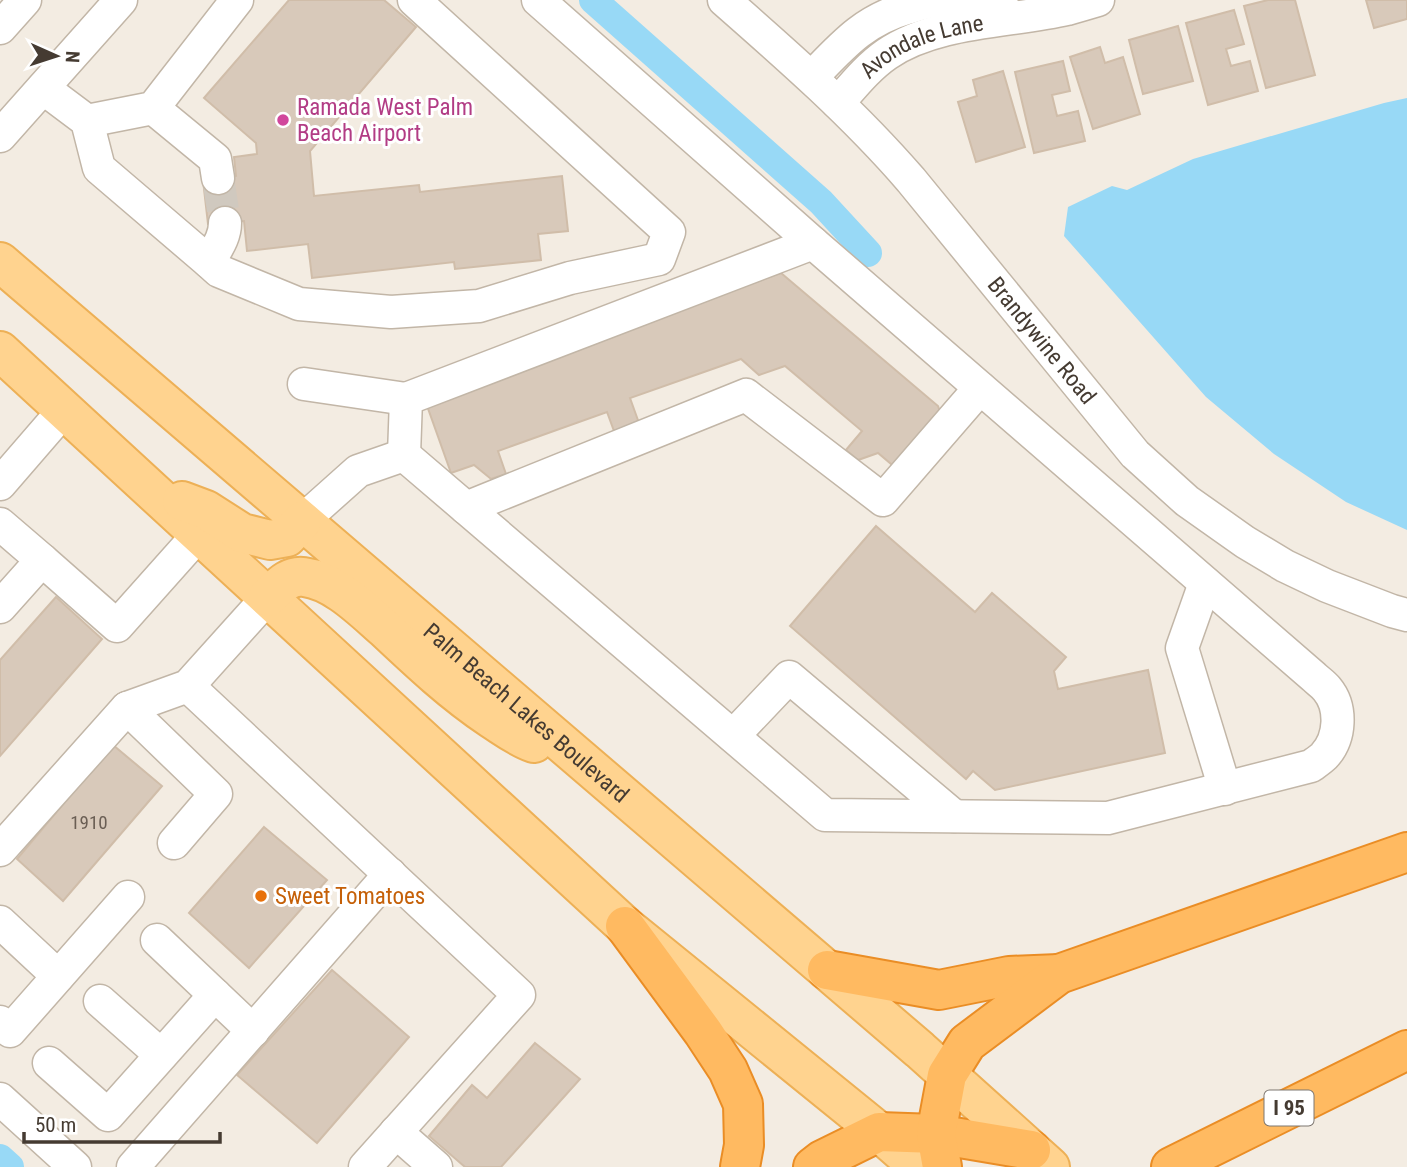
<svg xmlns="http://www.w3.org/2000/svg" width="1407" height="1167" font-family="'Roboto Condensed',sans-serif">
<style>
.water{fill:#98d9f6}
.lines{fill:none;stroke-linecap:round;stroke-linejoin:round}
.canal{stroke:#98d9f6;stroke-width:28}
.building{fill:#d8c9ba;stroke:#d0bda9;stroke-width:2}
.minor-tunnel{stroke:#d0c9bf;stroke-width:32;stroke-dasharray:32 16;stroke-linecap:butt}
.minor-casing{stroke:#c2b6a7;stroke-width:35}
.major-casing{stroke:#edb056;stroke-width:42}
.highway-casing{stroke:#ea8d25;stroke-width:42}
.minor{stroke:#fff;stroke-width:32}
.major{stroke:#ffd38f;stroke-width:38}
.highway{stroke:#ffba61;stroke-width:38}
.hotel-dot{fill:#d1479c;stroke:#fff;stroke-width:2.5}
.food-dot{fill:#e8710a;stroke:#fff;stroke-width:2.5}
.labels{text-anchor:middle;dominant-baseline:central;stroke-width:6;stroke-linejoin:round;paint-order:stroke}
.number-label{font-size:19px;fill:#6a5e54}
.shield{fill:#fff;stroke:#7d7670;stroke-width:2}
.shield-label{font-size:21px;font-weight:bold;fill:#453b32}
.street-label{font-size:23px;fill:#453b32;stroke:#fff}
.hotel-label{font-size:23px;fill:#b23c85;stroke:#fff;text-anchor:start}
.food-label{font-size:23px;fill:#c56008;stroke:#fff;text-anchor:start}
</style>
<rect width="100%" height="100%" fill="#f3ece2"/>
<polygon class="water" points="1407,98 1407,530 1346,502 1274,454 1206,397 1064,236 1068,207 1112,186 1127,190 1193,159 1384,103"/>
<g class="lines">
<g class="canal">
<polyline points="593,0 821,202 868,253"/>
<polyline points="0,1158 10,1167"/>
</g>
</g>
<g class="building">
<polygon points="289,0 384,0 416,27 310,151 314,196 419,185 420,192 562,176 568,231 538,234 541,260 455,269 454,262 312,278 308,244 247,251 244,221 208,224 203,180 236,176 234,157 257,154 256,143 204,98"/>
<polygon points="1268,0 1295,0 1315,75 1266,88 1244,6"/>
<polygon points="1366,0 1407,0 1407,19 1374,28"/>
<polygon points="1234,10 1244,44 1226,49 1231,66 1250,61 1258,91 1208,105 1186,23"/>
<polygon points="1178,26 1193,81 1143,94 1129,40"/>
<polygon points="1100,47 1105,63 1123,57 1140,114 1093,129 1070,57"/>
<polygon points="1063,61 1070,91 1052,95 1057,116 1078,111 1085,141 1034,153 1015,72"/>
<polygon points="1003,71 1025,147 976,162 958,102 977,96 973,80"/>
<polygon points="781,273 938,406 941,415 897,469 878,453 858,460 846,450 862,431 785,366 759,375 741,359 630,398 639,423 614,431 607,412 498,451 506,474 491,479 474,465 451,473 425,400"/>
<polygon points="876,526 975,612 992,593 1066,657 1054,671 1058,689 1148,670 1165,753 995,790 973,771 966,779 790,626"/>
<polygon points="56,597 102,639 0,756 0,660"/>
<polygon points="113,745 162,786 63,901 17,859"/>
<polygon points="264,827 327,880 249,968 189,913"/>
<polygon points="332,970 409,1037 317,1143 237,1075"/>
<polygon points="535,1043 580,1079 501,1167 465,1167 429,1136 472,1085 487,1098"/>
</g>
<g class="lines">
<polyline class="minor-tunnel" points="218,178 225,223"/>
<g class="minor-casing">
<g id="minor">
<path id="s1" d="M724,0C789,57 854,114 911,180L1135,454L1187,501L1245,542L1285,566L1327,586L1392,611L1407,615"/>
<polyline points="0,28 25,0"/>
<path d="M812,77C843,45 863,21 907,8C919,4 932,0 945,0C966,0 988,8 1009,14"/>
<polyline points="43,88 87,121 99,168 209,262 219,271 299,304 391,312 479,306 570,278 659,259 669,232 414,0"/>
<path id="s2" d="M838,103C853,86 868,67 887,54C937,20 1011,22 1067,9C1078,6 1088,3 1098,0"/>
<polyline points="153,108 215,159 218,178"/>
<polyline points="87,121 153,108 237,0"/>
<polyline points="0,136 121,0"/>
<path d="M209,262C216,249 225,238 225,223"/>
<polyline points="304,384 406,399"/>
<polyline points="404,455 406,399 813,243"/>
<polyline points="0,484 64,410"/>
<polyline points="466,508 746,395 883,500 980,388"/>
<path d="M302,521L358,471L404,455L825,815L1108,818L1311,766C1315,763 1320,760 1324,756C1341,738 1342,707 1327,689C1323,684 1318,681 1314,677L813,243L538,0"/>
<polyline points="0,524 42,560 0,607"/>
<polyline points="42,560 117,626 199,534"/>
<polyline points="1205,583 1182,648 1225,789"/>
<polyline points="188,686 519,995 365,1167"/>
<polyline points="127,708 216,794 174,843"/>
<polyline points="733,736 789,677 954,816"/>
<polyline points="0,850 127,708 188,686 268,597"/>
<polyline points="0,922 58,976"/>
<polyline points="157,940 253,1031"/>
<polyline points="100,1001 161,1055"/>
<polyline points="0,1022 10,1031 128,897"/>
<polyline points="49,1063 108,1115 215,995"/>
<polyline points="0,1099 75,1167"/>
<polyline points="396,1132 436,1167"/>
<polyline points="133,1167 390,874"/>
</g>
</g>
<g class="major-casing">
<g id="major">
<path id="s3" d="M0,262L920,1050L1050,1167"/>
<polyline points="0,351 625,926 879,1132 919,1167"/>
<polyline points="182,501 206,510 242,533 270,540 287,537 302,521"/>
<path d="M268,597C279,587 288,575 304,577C335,581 362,609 385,629C419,661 453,693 492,719C506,728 519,738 534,743"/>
</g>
</g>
<g class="highway-casing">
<g id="highway">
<polyline points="625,926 703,1032 728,1070 743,1104 744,1145 740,1167"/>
<polyline points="827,970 939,990 1009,976 1059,974"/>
<polyline points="813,1167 822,1160 879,1132 936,1134 1031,1150"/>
<polyline points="942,1167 936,1134 947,1075 967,1043 1059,974 1407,852"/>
<polyline points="1171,1167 1407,1050"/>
</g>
</g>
<use href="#minor" class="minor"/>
<use href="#major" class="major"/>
<use href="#highway" class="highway"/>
</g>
<circle class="hotel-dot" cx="283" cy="120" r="7"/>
<circle class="food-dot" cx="261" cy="896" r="7"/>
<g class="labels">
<g class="number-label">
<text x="89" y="822">1910</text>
</g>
<rect class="shield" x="1264.5" y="1090.5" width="49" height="35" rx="5"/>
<g class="shield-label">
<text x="1289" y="1108">I 95</text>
</g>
<g class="street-label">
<text stroke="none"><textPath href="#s2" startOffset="105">Avondale Lane</textPath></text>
<text stroke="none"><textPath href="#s1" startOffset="467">Brandywine Road</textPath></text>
<text stroke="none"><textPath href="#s3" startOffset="693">Palm Beach Lakes Boulevard</textPath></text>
</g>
<g class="hotel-label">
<text x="297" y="107">Ramada West Palm<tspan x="297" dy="26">Beach Airport</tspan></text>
</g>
<g class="food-label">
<text x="275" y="896">Sweet Tomatoes</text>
</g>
</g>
<g transform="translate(56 56) rotate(93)" stroke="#ffffff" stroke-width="5" paint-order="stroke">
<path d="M0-5L12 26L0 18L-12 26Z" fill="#453b32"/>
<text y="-10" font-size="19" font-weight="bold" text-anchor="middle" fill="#453b32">N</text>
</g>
<path d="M24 1132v10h196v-10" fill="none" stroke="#453b32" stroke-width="3.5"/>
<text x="35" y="1132" font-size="21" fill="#453b32" stroke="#ffffff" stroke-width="5" paint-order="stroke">50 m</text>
</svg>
